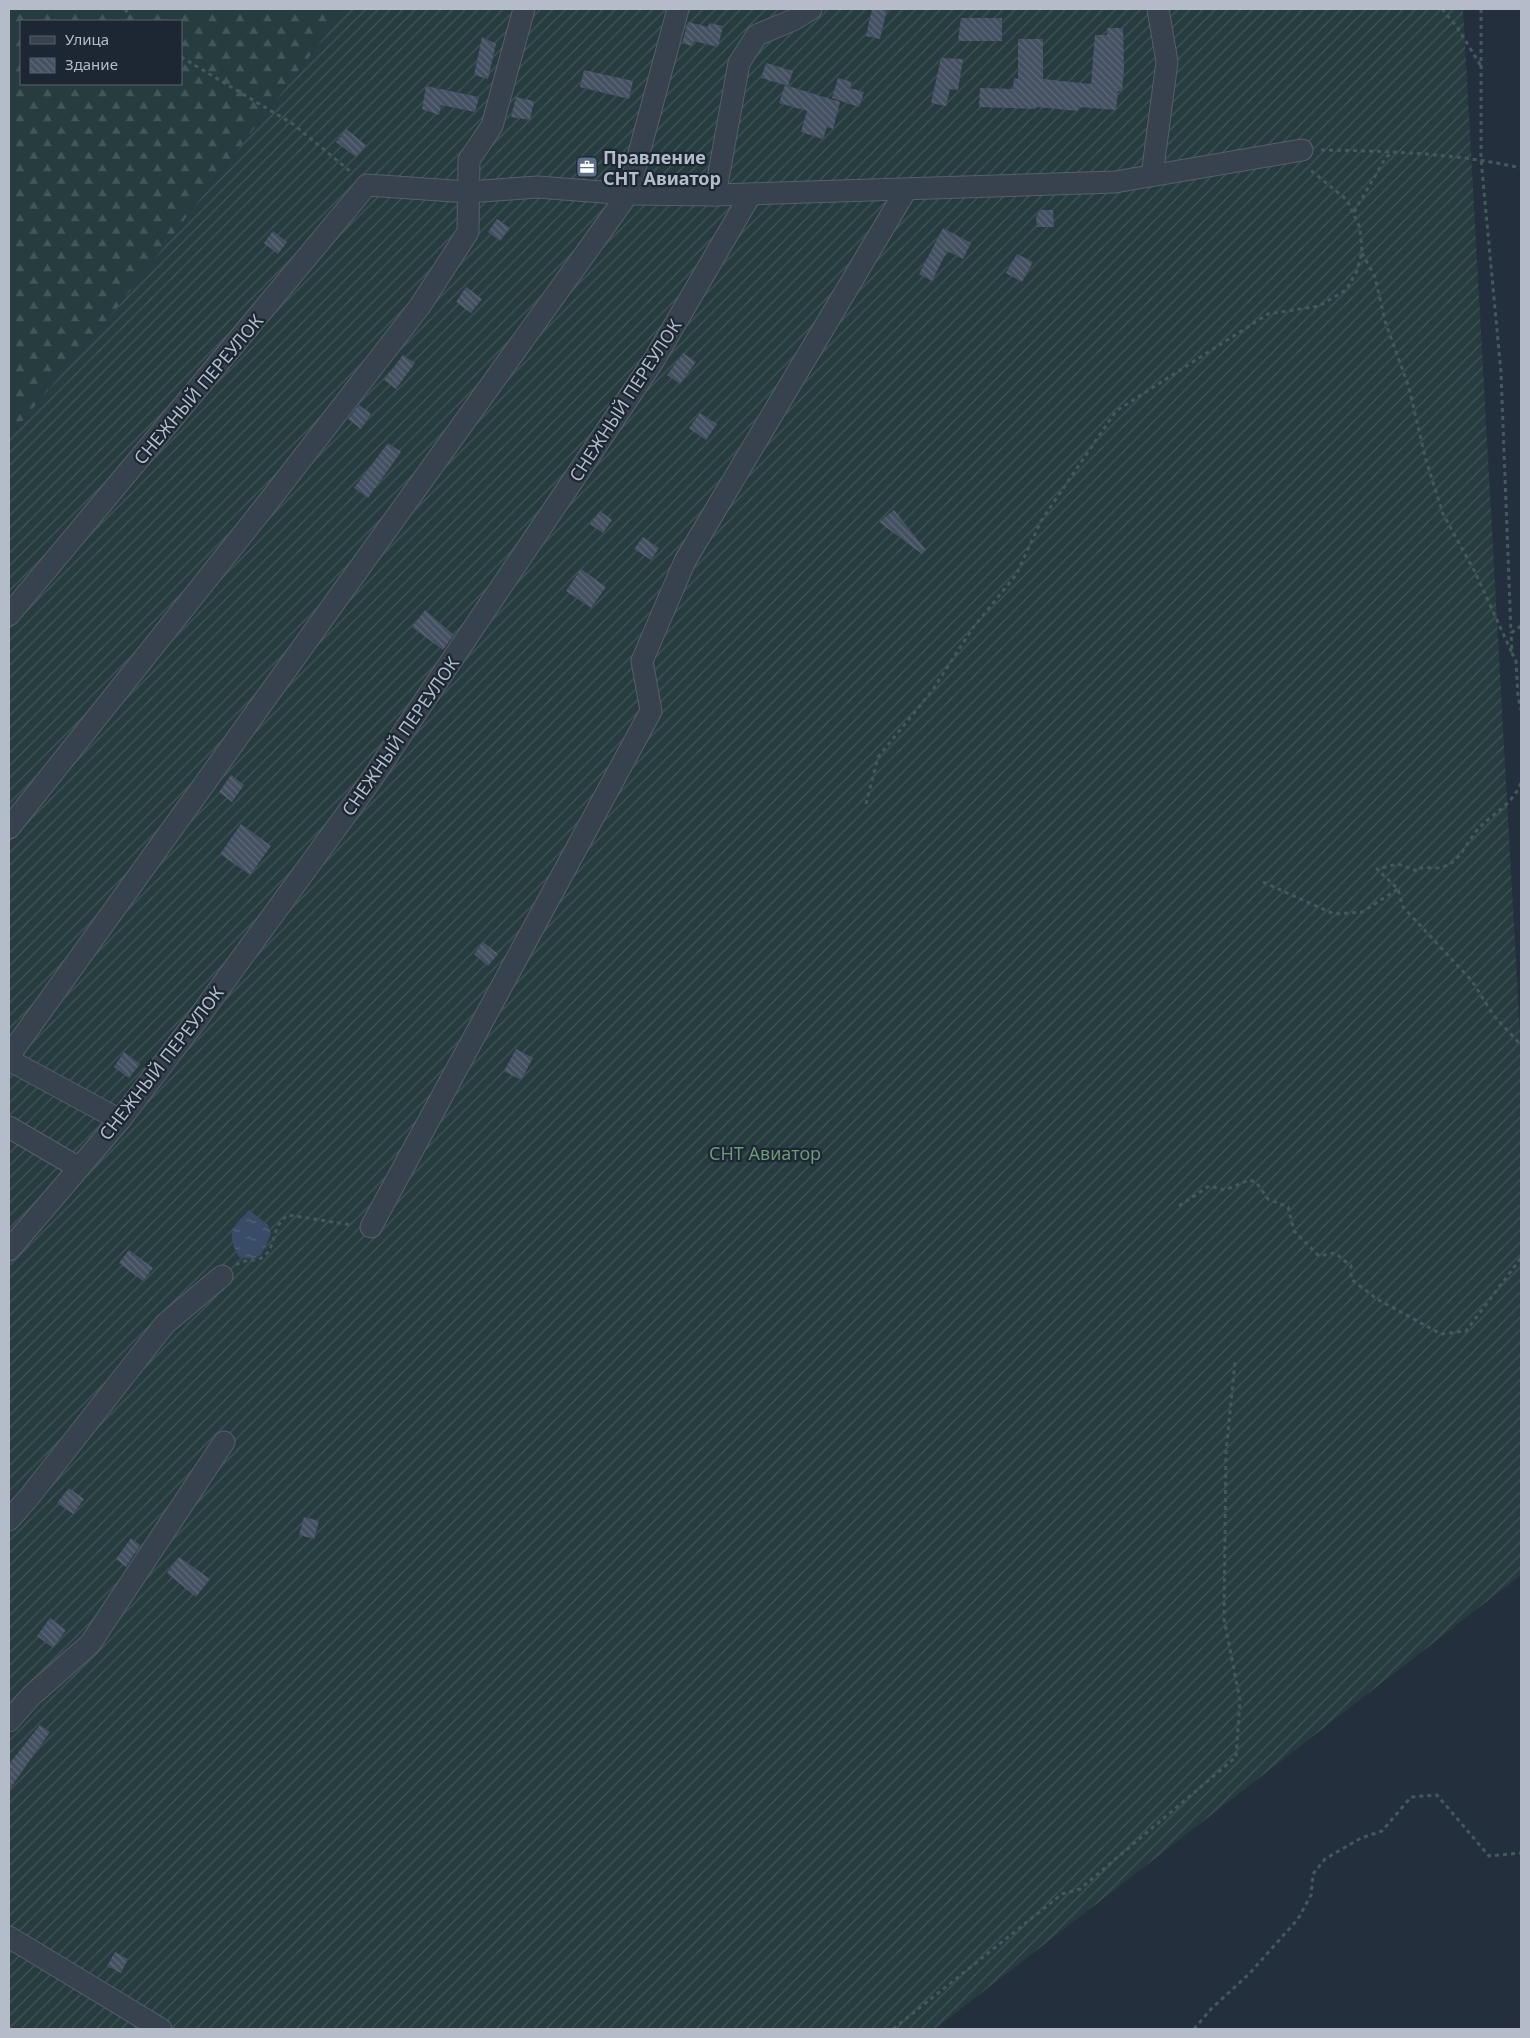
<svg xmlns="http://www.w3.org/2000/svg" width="1530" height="2038" font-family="'Noto Sans',sans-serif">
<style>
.forest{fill:url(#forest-firs);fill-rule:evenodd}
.garden{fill:url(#garden-furrows)}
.water{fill:url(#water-ripples)}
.building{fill:url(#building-back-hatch)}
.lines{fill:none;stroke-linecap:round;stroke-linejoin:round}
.minor-casing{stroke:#565f6c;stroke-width:23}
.path{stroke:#44595c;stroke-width:3;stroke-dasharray:4 4;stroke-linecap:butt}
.minor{stroke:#38414e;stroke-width:21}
.labels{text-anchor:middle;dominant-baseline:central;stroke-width:4.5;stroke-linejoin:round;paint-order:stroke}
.poi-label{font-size:18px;font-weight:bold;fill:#b4bcc9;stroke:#1d2633;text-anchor:start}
.street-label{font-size:18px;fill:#b4bcc9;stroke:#1d2633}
.park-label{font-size:18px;fill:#6b9a76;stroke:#1d2633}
</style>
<defs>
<pattern id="forest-firs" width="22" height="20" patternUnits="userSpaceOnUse" patternTransform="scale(1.25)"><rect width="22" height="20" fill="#263c3f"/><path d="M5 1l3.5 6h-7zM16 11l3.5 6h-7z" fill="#435659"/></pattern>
<pattern id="garden-furrows" width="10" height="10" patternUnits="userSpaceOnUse" patternTransform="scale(1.25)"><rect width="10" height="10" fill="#263c3f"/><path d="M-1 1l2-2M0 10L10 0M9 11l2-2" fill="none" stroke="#435659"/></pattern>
<pattern id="water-ripples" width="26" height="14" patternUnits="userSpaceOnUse" patternTransform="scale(1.25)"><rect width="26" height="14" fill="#394c67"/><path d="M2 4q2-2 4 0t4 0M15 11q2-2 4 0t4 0" fill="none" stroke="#53647b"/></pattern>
<pattern id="building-back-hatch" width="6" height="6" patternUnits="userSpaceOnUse" patternTransform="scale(1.25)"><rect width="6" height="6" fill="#455162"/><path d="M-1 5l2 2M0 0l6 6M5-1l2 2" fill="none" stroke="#5d6877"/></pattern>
</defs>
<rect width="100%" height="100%" fill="#242f3e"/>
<path class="forest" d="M9,9H346L121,303L9,437ZM21,21H181V84H21Z"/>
<polygon class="garden" points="346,9 1463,9 1521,1052 1521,1575 935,2029 9,2029 9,437 121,303"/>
<path class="water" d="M249,1210L268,1225L271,1234L261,1255L250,1259L239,1257C226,1232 231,1229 249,1210Z"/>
<g class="building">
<polygon points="872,9 887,9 880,39 866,36"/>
<polygon points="961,18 1002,18 1002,41 958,41"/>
<polygon points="688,22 708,27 709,23 723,26 718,47 694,41 692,46 682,43"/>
<polygon points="1107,28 1123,28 1124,69 1122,91 1118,91 1116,110 1079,107 1078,111 1036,107 1036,109 979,107 980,88 1013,89 1014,78 1018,79 1018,39 1043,39 1043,79 1091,84 1095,35 1107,35"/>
<polygon points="482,37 496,44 488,79 474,75"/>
<polygon points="941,58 963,59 958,90 950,89 946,106 931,103"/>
<polygon points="766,63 793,71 788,86 761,78"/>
<polygon points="584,70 633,81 629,99 580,87"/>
<polygon points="838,78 852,82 850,88 864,92 859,107 832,98"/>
<polygon points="785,85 840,102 833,129 827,127 823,139 801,132 807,111 779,103"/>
<polygon points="426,86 479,97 475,112 441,105 439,115 422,109"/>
<polygon points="516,97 534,101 530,120 511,117"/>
<polygon points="346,129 366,145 356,157 336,142"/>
<polygon points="1040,210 1053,210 1054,227 1037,227 1036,217"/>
<polygon points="497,219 510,228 500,241 488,232"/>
<polygon points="943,228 971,243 963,259 947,251 932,281 919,274"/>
<polygon points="273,231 287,242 278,254 264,243"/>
<polygon points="1017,254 1033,262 1022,282 1006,273"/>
<polygon points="466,287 482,299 471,313 456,302"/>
<polygon points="683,353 696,362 680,384 667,375"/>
<polygon points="403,355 415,363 396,389 384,380"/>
<polygon points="359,405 371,414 361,429 348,419"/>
<polygon points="700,413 717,424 706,440 689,428"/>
<polygon points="388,443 401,452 368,498 354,488"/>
<polygon points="894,510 926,550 922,554 879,522"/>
<polygon points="600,511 612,520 603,533 590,524"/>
<polygon points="643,537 659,548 651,560 634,549"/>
<polygon points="581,569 606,587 591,608 566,591"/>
<polygon points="425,610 454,635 443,650 412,627"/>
<polygon points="231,775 244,785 232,802 219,792"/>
<polygon points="241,824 271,846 250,875 220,854"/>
<polygon points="483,942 498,954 488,966 474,954"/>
<polygon points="516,1049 533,1058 521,1080 504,1071"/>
<polygon points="124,1052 140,1064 129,1078 114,1067"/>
<polygon points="129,1250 153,1268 143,1281 119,1263"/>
<polygon points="69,1488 84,1499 73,1514 57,1503"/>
<polygon points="304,1517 319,1521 314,1539 299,1535"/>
<polygon points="131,1538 140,1545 126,1567 116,1559"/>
<polygon points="179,1557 210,1579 196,1597 167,1573"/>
<polygon points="50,1618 66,1630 53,1648 37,1636"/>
<polygon points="40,1725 50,1732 9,1790 9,1764"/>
<polygon points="115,1952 128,1959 121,1973 107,1966"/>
</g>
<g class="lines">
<g class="minor-casing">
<g id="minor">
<polyline points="1152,175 1167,62 1158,9"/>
<polyline points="715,195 739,63 757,35 793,20 811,9"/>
<polyline points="9,615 367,185 468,192 538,187 628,194 715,195 1115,182 1302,150"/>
<polyline points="9,828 266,505 420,306 468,232 469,160 492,126 524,9"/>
<polyline points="9,1056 628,194 678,9"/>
<polyline points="9,1060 120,1120"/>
<polyline points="9,1127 79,1168"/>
<polyline points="371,1227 651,711 642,661 685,561 906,190"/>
<polyline points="9,1250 120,1120 198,1018 369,783 654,360 751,194"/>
<polyline points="9,1520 30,1496 165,1324 222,1276"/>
<polyline points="9,1721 31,1696 90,1644 224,1442"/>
<polyline points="9,1937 161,2029"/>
</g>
</g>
<g class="path">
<polyline points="125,9 133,21"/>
<polyline points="1442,9 1457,27 1481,66"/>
<polyline points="1481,9 1481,159 1501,373 1511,633"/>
<polyline points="181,57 293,124 351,172"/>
<path d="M1321,150C1388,151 1455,153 1521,168"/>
<polyline points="1354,212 1386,157 1395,152"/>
<polyline points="1362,253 1375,277 1385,321 1409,388 1426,460 1443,514 1475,572 1512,653"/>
<polyline points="1521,626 1511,633 1512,653 1516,661 1518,696 1521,710"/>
<path d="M1521,783C1510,809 1489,814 1474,834C1465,846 1459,862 1443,867C1436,869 1426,867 1419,868L1417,871L1398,864L1377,869L1398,889L1403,907L1472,981L1494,1016L1521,1045"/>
<polyline points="866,804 878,757 932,691 972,629 1016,575 1041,521 1116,411 1268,314 1319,306 1346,290 1357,271 1362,252 1360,228 1347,200 1308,168"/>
<polyline points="1263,882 1334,914 1362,912 1398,889"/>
<polyline points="1179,1206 1209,1186 1225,1190 1249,1180 1256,1182 1268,1199 1288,1207 1294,1231 1319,1256 1335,1253 1351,1266 1351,1279 1377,1299 1441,1334 1466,1331 1521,1258"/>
<path d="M236,1265C246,1257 260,1264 268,1252C277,1238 272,1227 288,1215L352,1225"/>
<polyline points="893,2029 1062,1894 1080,1889 1236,1757 1240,1700 1224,1619 1226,1452 1235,1362"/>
<polyline points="1194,2029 1211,2009 1249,1974 1298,1919 1311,1895 1313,1874 1325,1859 1361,1838 1382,1831 1411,1797 1437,1795 1489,1856 1521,1853"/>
</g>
<use href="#minor" class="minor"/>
</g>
<defs>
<g id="office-square" transform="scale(1.125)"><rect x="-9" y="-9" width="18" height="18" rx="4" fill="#5c6f8a" stroke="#1d2633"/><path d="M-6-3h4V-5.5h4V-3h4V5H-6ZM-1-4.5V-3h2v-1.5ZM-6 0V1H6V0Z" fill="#fff"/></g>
</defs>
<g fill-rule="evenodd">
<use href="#office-square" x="587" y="167"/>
</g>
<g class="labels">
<g class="poi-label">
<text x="603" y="157">Правление<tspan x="603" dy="21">СНТ Авиатор</tspan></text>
</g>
<g class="street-label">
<text transform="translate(198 389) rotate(-50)">СНЕЖНЫЙ ПЕРЕУЛОК</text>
<text transform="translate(625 400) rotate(-57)">СНЕЖНЫЙ ПЕРЕУЛОК</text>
<text transform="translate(400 736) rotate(-55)">СНЕЖНЫЙ ПЕРЕУЛОК</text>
<text transform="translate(161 1063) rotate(-52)">СНЕЖНЫЙ ПЕРЕУЛОК</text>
</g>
<g class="park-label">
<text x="765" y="1153">СНТ Авиатор</text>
</g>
</g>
<rect width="1530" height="2038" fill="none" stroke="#b4bcc9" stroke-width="20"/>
<rect x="20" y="20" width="162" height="65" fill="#1d2633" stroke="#59626f"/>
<rect x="30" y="36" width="25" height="8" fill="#38414e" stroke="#59626f"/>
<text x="65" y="45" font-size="15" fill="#b4bcc9">Улица</text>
<rect x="30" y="58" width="25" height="15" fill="url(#building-back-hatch)" stroke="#59626f"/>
<text x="65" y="70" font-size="15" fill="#b4bcc9">Здание</text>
</svg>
